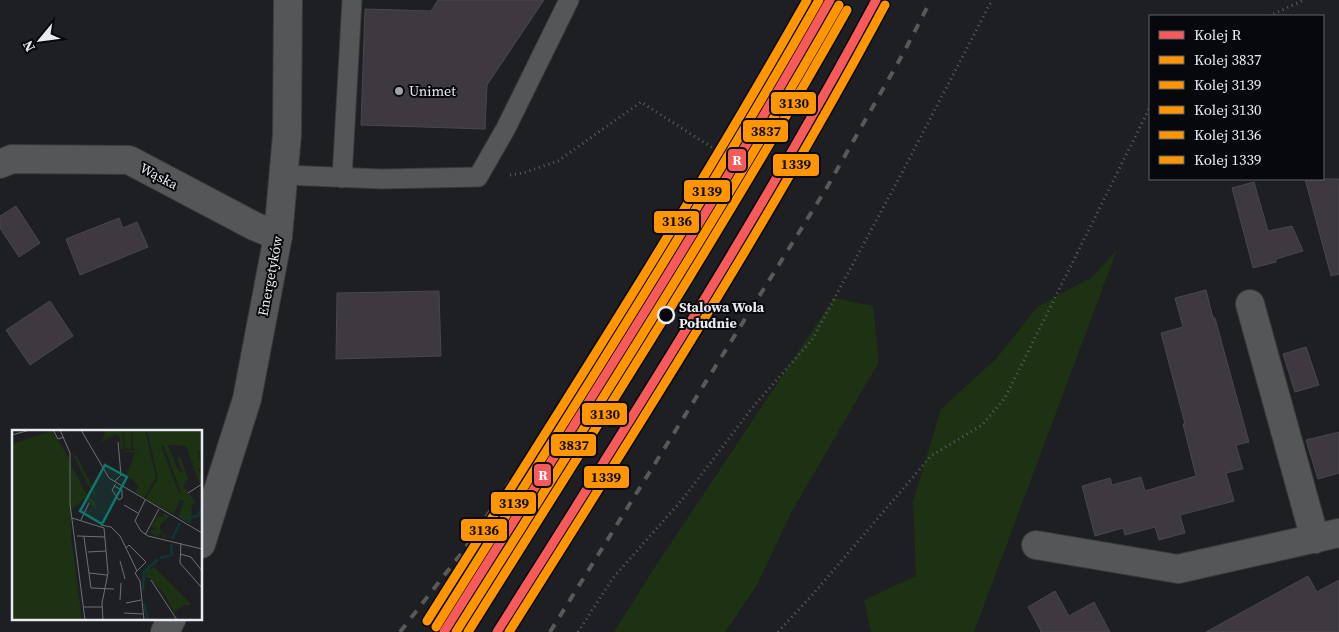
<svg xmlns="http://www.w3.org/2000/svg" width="1339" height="632" font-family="'Source Serif 4',serif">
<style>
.green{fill:#1d3113}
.building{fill:#3e3841;stroke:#48484a}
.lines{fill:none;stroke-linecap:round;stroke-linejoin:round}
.lane-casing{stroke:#393a3c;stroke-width:21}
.street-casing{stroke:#393a3c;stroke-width:30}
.secondary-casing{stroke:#393a3c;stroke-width:30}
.path{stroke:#5c5d60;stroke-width:3;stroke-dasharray:1 4;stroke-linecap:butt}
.lane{stroke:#555658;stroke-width:19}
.street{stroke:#555658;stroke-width:28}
.secondary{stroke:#555658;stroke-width:28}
.rail{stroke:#58595b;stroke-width:4;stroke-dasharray:9 9;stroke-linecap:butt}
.rail-1-casing{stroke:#07080b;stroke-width:12}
.rail-2-casing{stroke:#07080b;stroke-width:12}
.rail-3-casing{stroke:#07080b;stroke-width:12}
.rail-4-casing{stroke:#07080b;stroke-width:12}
.rail-5-casing{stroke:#07080b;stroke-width:12}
.rail-6-casing{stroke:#07080b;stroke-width:12}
.rail-1{stroke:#f75a5a;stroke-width:9}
.rail-2{stroke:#ff9500;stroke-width:9}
.rail-3{stroke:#ff9500;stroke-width:9}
.rail-4{stroke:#ff9500;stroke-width:9}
.rail-5{stroke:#ff9500;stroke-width:9}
.rail-6{stroke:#ff9500;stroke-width:9}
.poi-dot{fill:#a1a4a7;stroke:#07080b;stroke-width:2}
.stop-dot{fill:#07080b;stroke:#e8ebef;stroke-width:2.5}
.labels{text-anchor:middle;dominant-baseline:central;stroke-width:4;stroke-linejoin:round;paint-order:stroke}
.poi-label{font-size:14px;fill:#e8ebef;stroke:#07080b;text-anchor:start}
.street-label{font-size:14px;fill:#e8ebef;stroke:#07080b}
.stop-label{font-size:14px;font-weight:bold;fill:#e8ebef;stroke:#07080b;text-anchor:start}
.inset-river{fill:none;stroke:#113536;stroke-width:2.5}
.inset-road{fill:none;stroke:#6e7174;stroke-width:1}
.view{fill:#0f766e;fill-opacity:0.15;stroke:#0f766e;stroke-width:2.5}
.inset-edge{fill:none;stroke:#e8ebef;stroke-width:2.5}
.line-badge{stroke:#07080b;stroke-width:2}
.badge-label{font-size:14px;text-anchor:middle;font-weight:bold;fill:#fff}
.pale-badge-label{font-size:14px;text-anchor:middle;font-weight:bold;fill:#111}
</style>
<rect width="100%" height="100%" fill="#1d1f22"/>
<g class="green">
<polygon points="1117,250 974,632 871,632 864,600 916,576 913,501 941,409 997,358 1037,307 1092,277"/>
<polygon points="834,298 873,306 879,362 791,513 757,585 725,632 614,632 653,570"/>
</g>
<g class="building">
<polygon points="438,0 544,0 487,85 485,129 361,125 365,9 431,11"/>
<polygon points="1305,179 1339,179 1339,274 1331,276"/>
<polygon points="1254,182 1268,231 1292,226 1303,251 1276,259 1276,262 1253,268 1232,188"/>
<polygon points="16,206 40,243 19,257 0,228 0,216"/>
<polygon points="119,218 123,228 137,222 148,247 80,275 66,239"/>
<polygon points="1206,290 1213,318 1215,318 1221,340 1249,442 1236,445 1243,469 1226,473 1234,501 1180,515 1185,533 1159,540 1155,527 1125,535 1123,528 1095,536 1082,486 1110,478 1112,485 1141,477 1145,491 1196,476 1183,424 1185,424 1161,333 1183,327 1175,298"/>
<polygon points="439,291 441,356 336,359 337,293"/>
<polygon points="50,301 73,336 30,365 6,330"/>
<polygon points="1306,347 1319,385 1295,392 1283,354"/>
<polygon points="1339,432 1339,473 1318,479 1306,440"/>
<polygon points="1308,576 1317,592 1339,580 1339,632 1206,632"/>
<polygon points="1055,591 1069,616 1094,602 1110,632 1040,632 1041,631 1028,607"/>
</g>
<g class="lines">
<g class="lane-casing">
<g id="lane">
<polyline points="285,175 382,179 478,177 506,128 569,0"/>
<polyline points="342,178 352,0"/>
</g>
</g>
<g class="street-casing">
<g id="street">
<polyline points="0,164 12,159 129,160 254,226 278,236"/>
<polyline points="1250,304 1315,539"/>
<polyline points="1036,545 1178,569 1339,533"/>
</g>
</g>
<g class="secondary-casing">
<g id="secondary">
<polyline points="201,544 247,399 278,236 287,135 288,0"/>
<polyline points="165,632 172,618"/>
</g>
</g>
<g class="path">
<polyline points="1269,16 1304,0"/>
<polyline points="510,175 523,173 558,161 641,102 700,140 756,174 724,226"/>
<polyline points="578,632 613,578 682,500 752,408 812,340 905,167 992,0"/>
<polyline points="778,632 814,593 931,456 982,425 1005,398 1150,107"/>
</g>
<use href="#lane" class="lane"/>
<use href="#street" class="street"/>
<use href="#secondary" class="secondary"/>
<g class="rail">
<polyline points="400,632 464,550 511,480"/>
<polyline points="550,632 826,189 904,52 931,0"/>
</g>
<g class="rail-1-casing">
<g id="rail-1">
<path d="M444,632C575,423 709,215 830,0"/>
<path d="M497,632C628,424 760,217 876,0"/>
</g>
</g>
<g class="rail-2-casing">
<path id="rail-2" d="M456,632C586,425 718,218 839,5"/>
</g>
<g class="rail-3-casing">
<path id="rail-3" d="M436,627C566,419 698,213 819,0"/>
</g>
<g class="rail-4-casing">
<path id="rail-4" d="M468,632C597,426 728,221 847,10"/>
</g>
<g class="rail-5-casing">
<path id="rail-5" d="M427,621C556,416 688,211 807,0"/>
</g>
<g class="rail-6-casing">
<path id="rail-6" d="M509,632C639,425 770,220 885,5"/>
</g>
<use href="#rail-1" class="rail-1"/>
<use href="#rail-2" class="rail-2"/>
<use href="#rail-3" class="rail-3"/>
<use href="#rail-4" class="rail-4"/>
<use href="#rail-5" class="rail-5"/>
<use href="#rail-6" class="rail-6"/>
</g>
<circle class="poi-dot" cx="399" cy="91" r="5"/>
<circle class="stop-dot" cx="666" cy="315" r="8"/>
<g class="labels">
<g class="poi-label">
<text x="409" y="91">Unimet</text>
</g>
<g class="street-label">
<text transform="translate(159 176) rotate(28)">Wąska</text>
<text transform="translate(270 276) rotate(-79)">Energetyków</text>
</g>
<g class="stop-label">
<text x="679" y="307">Stalowa Wola<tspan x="679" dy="16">Południe</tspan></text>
</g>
</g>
<g transform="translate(12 430)">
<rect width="190" height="190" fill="#1d1f22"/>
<path d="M94,0H110L112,19L109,20L108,17L107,5L103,4L89,13ZM111,0H119V19L113,18ZM120,0H133L144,48L132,68L123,62L127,56L115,45L123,23L109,21L128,20L121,19ZM135,0H190V23L185,21L190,36L185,39L190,46L188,55L174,16L156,15L166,40L171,43L165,28L168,26L176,49L171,56L184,73L180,74L179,94L166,87L172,71L168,70L162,84L134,69L146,48ZM149,16H152L169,63H167ZM40,1L58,30L59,106L70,190H0V14ZM60,22L66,28L88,72L74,52ZM59,35L75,65L83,72L85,81L73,68L59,80ZM152,83L158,86L148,95L149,102L154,105L153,109L149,103L145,107L136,101L145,99L139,96L145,86L151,87ZM142,137L176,171L179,175H172L163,181V185L154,166L138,148L133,147L134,141Z" fill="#1d3113" fill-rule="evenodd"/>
<path class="inset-river" d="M170,89L185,86L190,79M160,109L168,93M148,128L160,125L159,114M131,160L132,142L146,129M132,174L136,190"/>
<path class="inset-road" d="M41,0L46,9L52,7M48,0L58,23V74L73,190M69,0L97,48L190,103M0,5L18,0M102,52L109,45L106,12M102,56L110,60V68L107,70L100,60L102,57V56L104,54M176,63L190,54M133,70L123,91L129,101L136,106L190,119M112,75L126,83M60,88L92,98L96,143L90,173L91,190M69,90L77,73M89,95L99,97L108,106L114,118M133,105L147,79M65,106L93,107M72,107L79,158L102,159M169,113L168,133L190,158M76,122L94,121M168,124L179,127L190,141M108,131L113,149M125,141L114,118L117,115L134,132L123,143L128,151L132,190M77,143L95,145M139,150L165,190M108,170L109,153M114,173L129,170M72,177H90M112,183L131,184"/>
<path class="view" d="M93,35L115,47L90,94L68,81Z"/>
<rect width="190" height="190" class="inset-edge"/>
</g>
<g class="line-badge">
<rect x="770" y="91" width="47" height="24" rx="5" fill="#ff9500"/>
<rect x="742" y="119" width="47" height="24" rx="5" fill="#ff9500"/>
<rect x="727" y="148" width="20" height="24" rx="5" fill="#f75a5a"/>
<rect x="772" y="153" width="48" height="24" rx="5" fill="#ff9500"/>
<rect x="683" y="179" width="48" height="24" rx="5" fill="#ff9500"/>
<rect x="653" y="210" width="47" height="24" rx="5" fill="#ff9500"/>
<rect x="581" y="402" width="47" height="24" rx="5" fill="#ff9500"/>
<rect x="550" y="433" width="47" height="24" rx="5" fill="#ff9500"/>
<rect x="533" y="463" width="19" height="24" rx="5" fill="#f75a5a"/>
<rect x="583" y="465" width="47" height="24" rx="5" fill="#ff9500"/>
<rect x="490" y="491" width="47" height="24" rx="5" fill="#ff9500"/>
<rect x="460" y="518" width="48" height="24" rx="5" fill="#ff9500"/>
</g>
<g class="badge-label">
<text x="737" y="165">R</text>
<text x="543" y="480">R</text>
</g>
<g class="pale-badge-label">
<text x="794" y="108">3130</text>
<text x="766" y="136">3837</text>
<text x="796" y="169">1339</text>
<text x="707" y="196">3139</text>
<text x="677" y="226">3136</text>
<text x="605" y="419">3130</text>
<text x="574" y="450">3837</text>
<text x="606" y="482">1339</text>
<text x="514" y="508">3139</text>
<text x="484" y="535">3136</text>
</g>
<rect x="1149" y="15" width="175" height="165" fill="#07080b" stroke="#616366"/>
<rect x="1159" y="31" width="25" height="8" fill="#f75a5a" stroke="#616366"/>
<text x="1194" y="40" font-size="15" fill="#e8ebef">Kolej R</text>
<rect x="1159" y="56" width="25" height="8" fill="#ff9500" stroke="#616366"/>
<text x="1194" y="65" font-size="15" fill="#e8ebef">Kolej 3837</text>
<rect x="1159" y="81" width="25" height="8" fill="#ff9500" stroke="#616366"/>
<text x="1194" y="90" font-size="15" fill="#e8ebef">Kolej 3139</text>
<rect x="1159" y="106" width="25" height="8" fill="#ff9500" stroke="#616366"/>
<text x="1194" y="115" font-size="15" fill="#e8ebef">Kolej 3130</text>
<rect x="1159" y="131" width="25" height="8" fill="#ff9500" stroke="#616366"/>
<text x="1194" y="140" font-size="15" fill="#e8ebef">Kolej 3136</text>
<rect x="1159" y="156" width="25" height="8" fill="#ff9500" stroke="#616366"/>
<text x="1194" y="165" font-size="15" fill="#e8ebef">Kolej 1339</text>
<g transform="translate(40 40) rotate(241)" stroke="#07080b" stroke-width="4" paint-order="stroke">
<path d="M0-4L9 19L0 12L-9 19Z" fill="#e8ebef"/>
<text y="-8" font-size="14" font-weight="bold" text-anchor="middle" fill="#e8ebef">N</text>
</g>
</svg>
